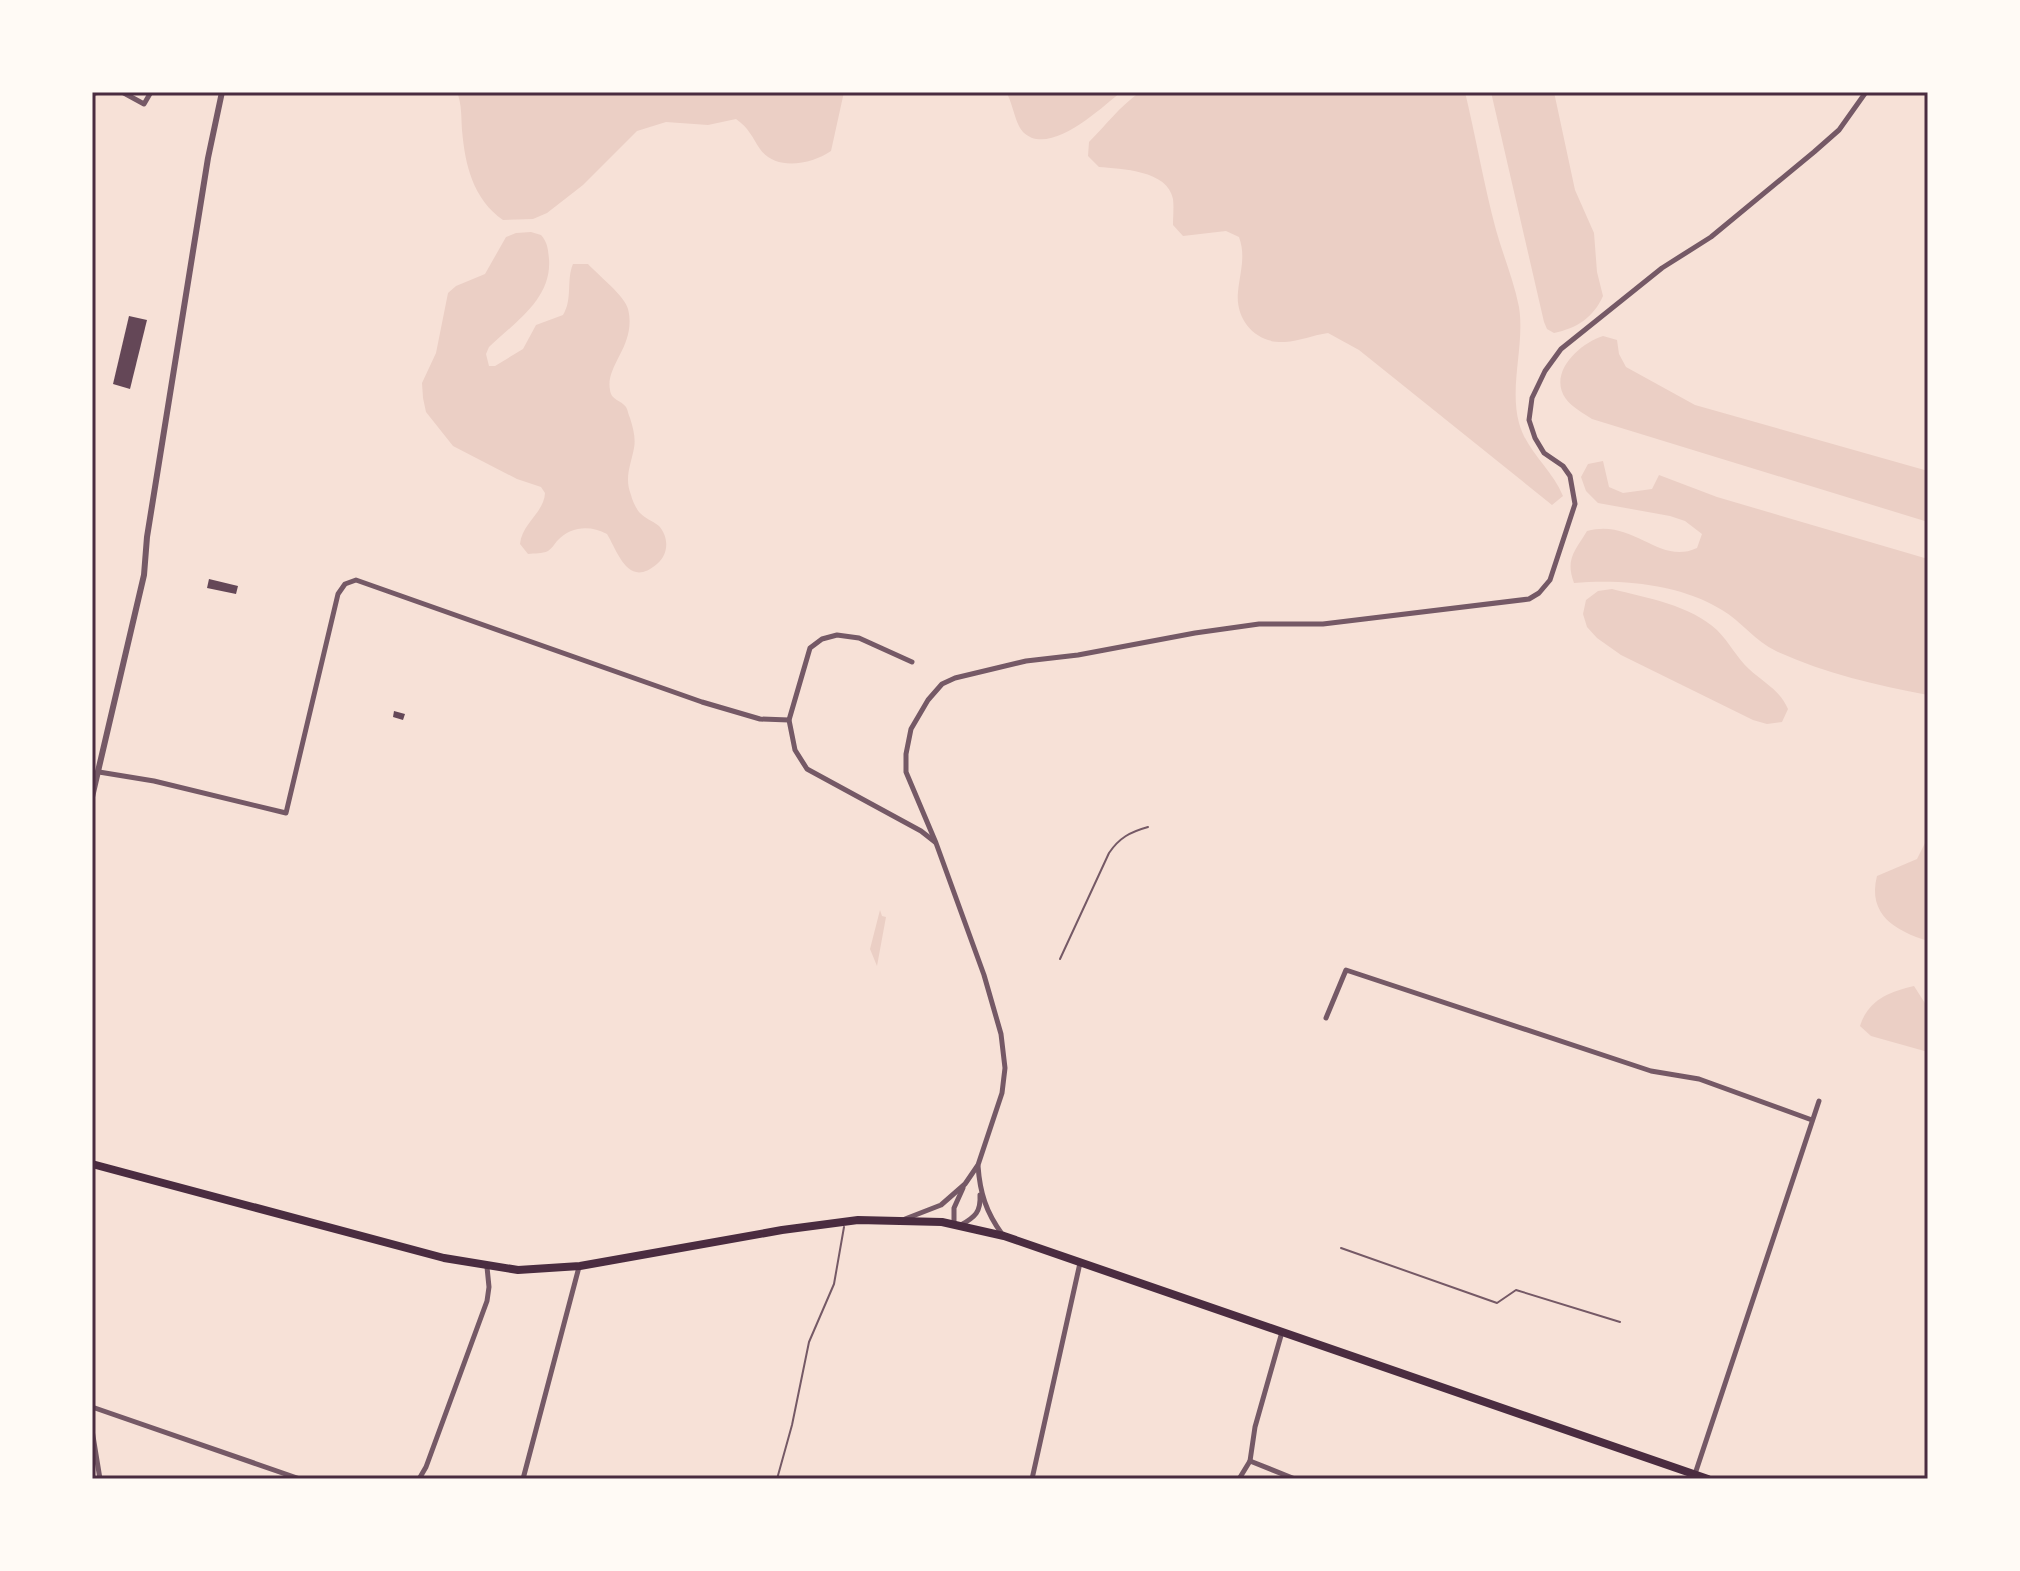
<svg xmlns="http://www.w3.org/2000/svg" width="2020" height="1571" font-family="Ubuntu,sans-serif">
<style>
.green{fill:#ebcfc5}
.building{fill:#644757}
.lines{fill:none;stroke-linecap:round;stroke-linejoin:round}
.service{stroke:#755966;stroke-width:2}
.minor{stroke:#755966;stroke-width:5}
.tertiary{stroke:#755966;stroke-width:6}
.trunk{stroke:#4a2c40;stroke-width:8}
.neatline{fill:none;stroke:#4a2c40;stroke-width:3}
</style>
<rect width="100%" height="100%" fill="#f7e1d7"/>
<g class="green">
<path d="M457,92H844L831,151C812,164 776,172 760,149C752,137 749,128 736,119L708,125L666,122L637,131L583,185L547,213L533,219L503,220C473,199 465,165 462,130C461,117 462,105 457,92Z"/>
<path d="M1006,92H1121C1101,108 1049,158 1023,132C1015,124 1013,103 1006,92Z"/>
<path d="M1140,92H1465C1476,138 1484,185 1496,230C1503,255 1514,281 1519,307C1525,345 1509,385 1519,423C1527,452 1552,469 1563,496L1552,505L1359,350L1328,333C1314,335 1299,341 1285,342C1256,344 1235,320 1238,292C1240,272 1246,256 1239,237L1226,231L1183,236L1173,225C1173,217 1174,207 1173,199C1168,170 1121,169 1099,167L1088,156L1089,142C1108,123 1118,108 1140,92Z"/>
<path d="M1491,92H1554L1575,190L1594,233L1597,272L1603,296C1593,318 1577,328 1554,333L1547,329L1544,322Z"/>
<path d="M531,232L541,235C548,243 548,250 549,259C552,299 515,322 489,347L486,354L489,366H495L523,349L536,325L563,315C573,299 566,280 573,264H588C598,275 625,296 628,309C637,345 605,365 610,390C611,400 621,400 626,407C628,410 628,414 630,418C633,428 636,438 634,448C631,465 624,477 631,495C632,500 636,508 639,512C644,518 653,521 659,526C669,537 669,554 657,564C628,589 618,552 607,534C590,525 571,526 557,541C554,545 552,548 548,551C542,554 535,553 528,554L520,544C522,523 544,513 545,493L541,487L517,479L453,446L426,412L423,398L422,383L436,353L448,293L456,286L485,274L506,237L516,233Z"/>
<path d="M1603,336L1617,340L1619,354L1626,367L1695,405L1928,471V522L1592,419C1583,413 1572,407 1566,399C1547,373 1580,343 1603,336Z"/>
<path d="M1603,461L1609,487L1623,493L1652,489L1659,475L1717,497L1928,559V695C1876,685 1824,673 1776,651C1756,642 1741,621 1722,610C1680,584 1622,579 1574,583C1565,559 1575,551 1587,531C1634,518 1659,566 1697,548L1702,534L1685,521L1670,516L1598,503L1586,491L1581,477L1588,464Z"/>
<path d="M1612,589C1647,598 1690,605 1717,630C1729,642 1737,658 1749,669C1764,683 1780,690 1788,709L1782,722L1767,724L1753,720L1621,655L1597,638L1587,627L1583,614L1586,600L1598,591Z"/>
<path d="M1928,837V941C1896,931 1867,915 1877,876L1917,859Z"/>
<polygon points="880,910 882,916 886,917 877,966 870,949"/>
<path d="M1914,986L1928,1008V1052L1871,1036L1860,1026C1868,1000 1889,992 1914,986Z"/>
</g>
<g class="building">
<polygon points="129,316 147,320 130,389 113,384"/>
<polygon points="209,579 238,586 236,594 207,588"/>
<polygon points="394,711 405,714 403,720 393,717"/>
</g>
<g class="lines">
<g class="service">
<path d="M1060,959L1109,853C1119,838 1130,832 1148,827"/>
<polyline points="1341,1248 1497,1303 1516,1290 1620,1322"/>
<polyline points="777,1479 792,1425 809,1342 834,1284 844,1227"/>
</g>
<g class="minor">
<polyline points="122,92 144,104 151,92"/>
<polyline points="92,97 94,93 101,92"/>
<polyline points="912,662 859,638 837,635 822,639 810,648 789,720 795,750 807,769 921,831 935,842"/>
<polyline points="99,772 154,781 286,813 338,594 345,584 356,580 702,702 760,719 789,720"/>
<polyline points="1326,1018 1346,970 1651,1071 1699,1079 1812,1120"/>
<path d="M978,1166C980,1193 986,1212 1002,1234"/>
<polyline points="905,1219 941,1205 965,1184 978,1165 1002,1093 1005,1068 1001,1034 984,975 936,843 906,772 906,754 911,729 928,700 942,684 955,678 1026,661 1078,655 1195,633 1259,624 1323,624 1529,599 1539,593 1550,580 1575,504 1570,476 1563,466 1544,453 1535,438 1529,420 1532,398 1545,371 1561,349 1662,268 1711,237 1814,152 1839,130 1866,92"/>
<polyline points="954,1224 954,1208 963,1188"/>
<path d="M961,1225C975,1217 981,1212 980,1195"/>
<polyline points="1282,1332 1255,1427 1250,1461 1295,1479"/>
<polyline points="92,1407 300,1479"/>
<polyline points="92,1430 100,1479"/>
<polyline points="1695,1474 1819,1101"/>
<polyline points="419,1479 426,1467 487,1301 489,1287 487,1267"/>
<polyline points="523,1479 579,1267"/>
<polyline points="1032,1479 1080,1263"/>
<polyline points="1239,1479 1250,1461"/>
</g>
<polyline class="tertiary" points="92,797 144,575 147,537 208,158 222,92"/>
<polyline class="trunk" points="92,1164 444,1258 518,1270 580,1266 782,1230 858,1220 942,1222 1004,1236 1708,1479"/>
</g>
<rect width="2020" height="1571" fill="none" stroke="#fffaf5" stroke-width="188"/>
<rect x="94" y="94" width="1832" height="1383" class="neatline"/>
</svg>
